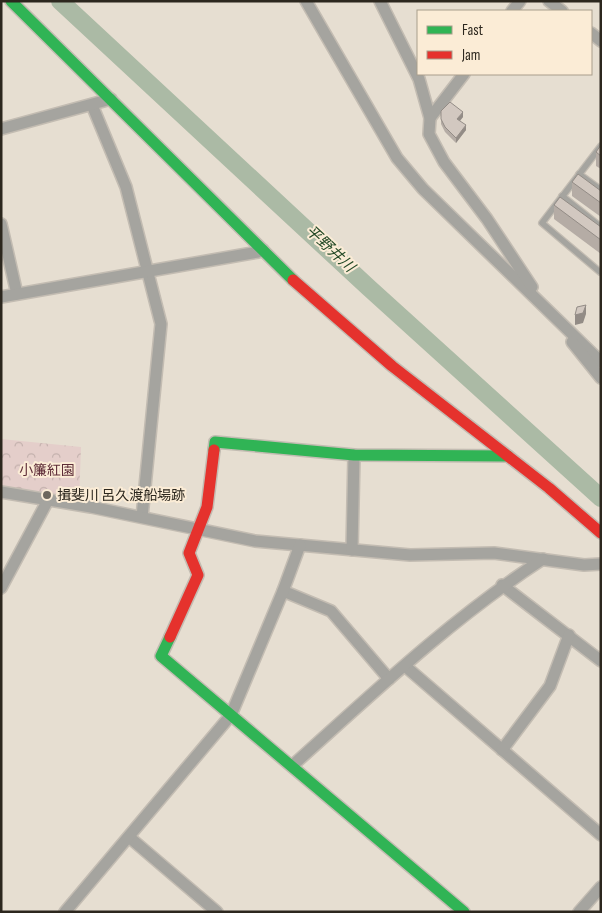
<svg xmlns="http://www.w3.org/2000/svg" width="602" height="913" font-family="'Sofia Sans Condensed','Noto Sans JP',sans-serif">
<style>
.forest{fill:url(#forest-crowns)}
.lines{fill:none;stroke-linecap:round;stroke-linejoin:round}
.river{stroke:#abbaa5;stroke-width:18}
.lane-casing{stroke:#c3bcb2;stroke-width:8}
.street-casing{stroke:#c3bcb2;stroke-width:14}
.fast-casing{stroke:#c3bcb2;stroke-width:14}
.jam-casing{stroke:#c3bcb2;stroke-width:14}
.lane{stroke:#a5a49f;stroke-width:5.5}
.street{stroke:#a5a49f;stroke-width:11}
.fast{stroke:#30b455;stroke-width:11}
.jam{stroke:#e5322d;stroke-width:11}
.wall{fill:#b5aca5}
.shaded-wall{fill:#938c86}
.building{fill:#d2c8c0;stroke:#938c86}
.poi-dot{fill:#6d675d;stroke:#fbecd6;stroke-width:2}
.labels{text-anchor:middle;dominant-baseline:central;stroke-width:4;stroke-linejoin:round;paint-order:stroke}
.park-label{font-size:14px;fill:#5e2c37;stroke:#fbecd6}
.poi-label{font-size:14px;fill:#2c271e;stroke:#fbecd6;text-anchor:start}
.water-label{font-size:15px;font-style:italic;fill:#234926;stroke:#fbecd6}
</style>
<defs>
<pattern id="forest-crowns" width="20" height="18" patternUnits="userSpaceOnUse" patternTransform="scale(1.25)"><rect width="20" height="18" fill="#e4ceca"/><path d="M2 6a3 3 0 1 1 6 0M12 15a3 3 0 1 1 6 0" fill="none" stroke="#c4b1ad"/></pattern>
</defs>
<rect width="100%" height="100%" fill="#e6ded1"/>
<polygon class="forest" points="1,439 81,447 79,501 1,488"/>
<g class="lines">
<polyline class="river" points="60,1 368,287 601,498"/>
<g class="lane-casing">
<g id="lane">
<polyline points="579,174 601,190"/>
<polyline points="562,196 601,227"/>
<polyline points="600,272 542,223 601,146"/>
</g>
</g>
<g class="street-casing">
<g id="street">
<polyline points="306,1 397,158 423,189 601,362"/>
<polyline points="380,1 419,79 430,118 429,134 444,162 487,219 532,287"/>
<polyline points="549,1 562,11"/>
<polyline points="512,11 520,1"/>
<polyline points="591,33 601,41"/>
<polyline points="92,105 126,187 161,324 142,517"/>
<polyline points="430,118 464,74"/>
<polyline points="1,129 111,99"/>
<polyline points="1,224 17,294"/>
<polyline points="1,297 258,252 263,250"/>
<polyline points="572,342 601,378"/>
<polyline points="1,492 91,507 255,541 410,555 494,553 584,565 601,564"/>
<polyline points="352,550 354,455"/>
<polyline points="502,585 601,661"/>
<polyline points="1,588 48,500"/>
<polyline points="283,591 331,611 389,679"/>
<polyline points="405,666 601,835"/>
<polyline points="502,750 550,686 569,635"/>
<path d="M292,766C372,694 452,618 543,559"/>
<polyline points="129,837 217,912"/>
<polyline points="65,912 231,715 283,591 300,545"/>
<polyline points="579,912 601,887"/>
</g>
</g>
<g class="fast-casing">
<g id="fast">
<polyline points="11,1 293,280"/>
<polyline points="214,450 215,442 354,455 508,456"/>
<polyline points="170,637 161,656 464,912"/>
</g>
</g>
<g class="jam-casing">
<g id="jam">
<polyline points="293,280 392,366 549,488 601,533"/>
<polyline points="170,637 198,575 189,553 207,507 214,450"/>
</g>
</g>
<use href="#lane" class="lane"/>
<use href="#street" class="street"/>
<use href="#fast" class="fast"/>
<use href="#jam" class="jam"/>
</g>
<g class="wall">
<polygon points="441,111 463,117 460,121 466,130 456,143 445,132 441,124"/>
<polygon points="601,145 601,169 596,166 596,152"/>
<polygon points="572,182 601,191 601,217 572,196"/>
<polygon points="554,205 601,227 601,254 554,219"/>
</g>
<g class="shaded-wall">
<polygon points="463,112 463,117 457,124 457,119"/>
<polygon points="466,125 466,130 456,143 456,138"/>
<polygon points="586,305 586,314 583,323 575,325 575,315"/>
</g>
<g class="building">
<polygon points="450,102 463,112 457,119 466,125 456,138 445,127 441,119 441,111"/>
<polygon points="601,145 601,156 596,152"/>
<polygon points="578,174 601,191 601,203 572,182"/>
<polygon points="560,197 601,227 601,240 554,205"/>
<polygon points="586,305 583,313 575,315 577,307"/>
</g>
<circle class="poi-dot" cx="47" cy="495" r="5"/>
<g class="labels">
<g class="park-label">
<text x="47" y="470">小簾紅園</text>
</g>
<g class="poi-label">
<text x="57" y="495">揖斐川 呂久渡船場跡</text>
</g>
<g class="water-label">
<text transform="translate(330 249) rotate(43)">平野井川</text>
</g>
</g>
<rect width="602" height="913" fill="none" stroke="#2c271e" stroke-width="5"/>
<rect x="417" y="10" width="175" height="65" fill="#fbecd6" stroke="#a89d8c"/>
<rect x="427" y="26" width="25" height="8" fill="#30b455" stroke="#a89d8c"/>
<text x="462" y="35" font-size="15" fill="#2c271e">Fast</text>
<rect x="427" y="51" width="25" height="8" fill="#e5322d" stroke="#a89d8c"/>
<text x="462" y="60" font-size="15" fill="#2c271e">Jam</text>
</svg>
